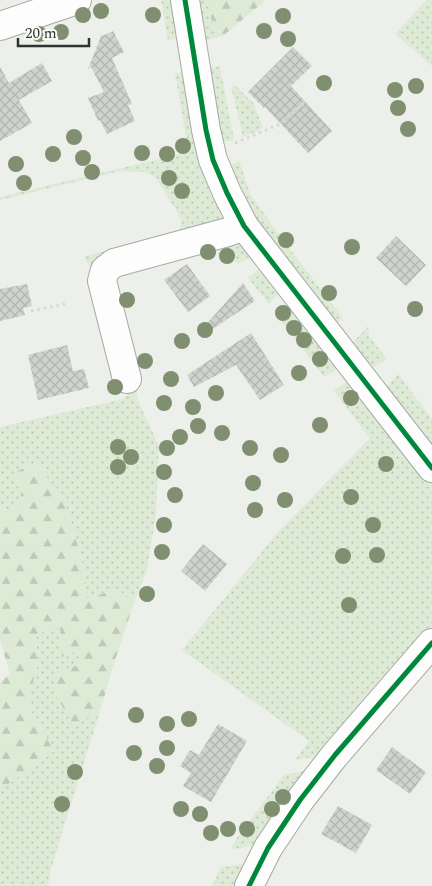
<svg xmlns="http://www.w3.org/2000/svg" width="432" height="886" font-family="Spectral,serif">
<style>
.green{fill:url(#green-dots)}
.forest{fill:url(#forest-firs)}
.building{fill:url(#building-cross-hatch)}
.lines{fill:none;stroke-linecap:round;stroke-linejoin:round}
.minor-casing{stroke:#a7a9a5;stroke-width:30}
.path{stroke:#d7d8d6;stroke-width:3;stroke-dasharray:2.5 4;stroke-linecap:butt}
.minor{stroke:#fcfdfc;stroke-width:28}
.cycleway-casing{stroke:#f9fef5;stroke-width:8}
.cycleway{stroke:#00873e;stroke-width:5}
.tree{fill:#7f8f70}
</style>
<defs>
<pattern id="green-dots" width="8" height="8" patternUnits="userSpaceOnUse" patternTransform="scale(1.25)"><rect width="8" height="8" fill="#ddead6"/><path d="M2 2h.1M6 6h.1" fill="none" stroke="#bec9b8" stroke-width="1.8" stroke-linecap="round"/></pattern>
<pattern id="forest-firs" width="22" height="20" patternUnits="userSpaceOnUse" patternTransform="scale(1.25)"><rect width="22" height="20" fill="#ddead6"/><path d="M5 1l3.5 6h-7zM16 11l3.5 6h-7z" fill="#bec9b8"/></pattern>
<pattern id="building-cross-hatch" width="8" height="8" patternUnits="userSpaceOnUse" patternTransform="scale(1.25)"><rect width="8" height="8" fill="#d0d2ce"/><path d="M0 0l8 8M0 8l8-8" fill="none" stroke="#b3b5b1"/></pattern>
</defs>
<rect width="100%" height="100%" fill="#ecefea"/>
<g class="green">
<polygon points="161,0 175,0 181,38 168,40"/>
<polygon points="196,0 207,0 213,26 224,35 203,41"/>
<polygon points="426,0 432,0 432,66 395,34"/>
<polygon points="220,66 234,140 219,143 206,69"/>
<polygon points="187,72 227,218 162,245 88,265 85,256 166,237 179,230 182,223 176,210 155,177 144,172 120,171 0,200 0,197 189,152 175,74"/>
<polygon points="231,86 236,86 254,104 263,128 243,137"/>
<polygon points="239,160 250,194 283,240 343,318 334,326 255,225 228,168"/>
<polygon points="232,238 240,239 251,256 238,264 223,244 122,270 110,284 137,371 142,375 136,396 159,446 156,514 147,569 135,600 116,590 87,598 84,569 68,510 37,462 15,472 22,490 17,508 0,510 0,427 123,399 137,384 112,302 108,281 112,274 119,267"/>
<polygon points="262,267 278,289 278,294 269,304 248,278"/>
<polygon points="282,305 287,305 293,308 338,368 324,377 274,311"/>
<polygon points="368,327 369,336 387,359 368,370 350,345"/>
<polygon points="398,374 432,419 432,450 384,390"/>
<polygon points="350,379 432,483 432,633 321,756 295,760 309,741 182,650 278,532 370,438 334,391"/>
<polygon points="60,627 62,657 78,650 80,664 59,673 52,688 74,726 101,708 50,872 48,886 0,886 0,790 54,751 27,704 38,664 36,634"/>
<polygon points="309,770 261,843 241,848 231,849 237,838 284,775"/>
<polygon points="254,860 241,886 212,886 221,867 243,864"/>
</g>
<g class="forest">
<polygon points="207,0 266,0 224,35 213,26"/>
<polygon points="37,462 68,510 84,569 87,598 116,590 135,600 113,666 101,708 74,727 52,688 59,673 80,664 78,650 62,657 60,627 36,634 38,664 27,704 54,751 0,790 0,682 10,674 0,640 0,510 17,508 22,490 15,472"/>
</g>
<g class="building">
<polygon points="113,31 124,52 112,58 132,104 128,105 135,121 107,134 100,120 98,121 88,98 104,92 91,67 88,69 102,34 102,36"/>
<polygon points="293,47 312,66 291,86 332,131 308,153 265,107 264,108 248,92"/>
<polygon points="42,63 52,81 19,100 32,123 0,141 0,67 9,83"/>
<polygon points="396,236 426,265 406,286 376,258"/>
<polygon points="187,264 210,296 188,312 164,280"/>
<polygon points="243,283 255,301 208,332 204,327"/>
<polygon points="27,284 32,306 23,308 25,315 0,321 0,289"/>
<polygon points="251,333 284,385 260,400 236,365 194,387 187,375"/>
<polygon points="67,345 73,371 84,369 89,388 38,400 28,355"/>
<polygon points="203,544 227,564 205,591 181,571"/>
<polygon points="218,724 247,741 211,802 183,786 191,773 180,766 190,750 199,755"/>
<polygon points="392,747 426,772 410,794 376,770"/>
<polygon points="338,806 372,825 356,853 321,834"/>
</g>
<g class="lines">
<g class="minor-casing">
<g id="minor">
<polyline points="185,0 206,130 213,160 227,193 244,226 432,468"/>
<polyline points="0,26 77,0"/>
<polyline points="127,379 102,281 105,270 114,263 228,232 244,226"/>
<polyline points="249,886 268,848 300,800 335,755 432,643"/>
</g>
</g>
<g class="path">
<polyline points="235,143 280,124 306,101"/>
<polyline points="31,311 65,304"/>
</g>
<use href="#minor" class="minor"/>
<g class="cycleway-casing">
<g id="cycleway">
<polyline points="185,0 206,130 213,160 227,193 244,226 432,468"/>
<polyline points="249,886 268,848 300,800 335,755 432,643"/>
</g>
</g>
<use href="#cycleway" class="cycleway"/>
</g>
<g class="tree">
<circle cx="101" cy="11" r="8"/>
<circle cx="83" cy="15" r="8"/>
<circle cx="153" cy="15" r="8"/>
<circle cx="283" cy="16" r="8"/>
<circle cx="264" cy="31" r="8"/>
<circle cx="61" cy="32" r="8"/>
<circle cx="39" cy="34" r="8"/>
<circle cx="288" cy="39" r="8"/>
<circle cx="324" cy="83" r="8"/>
<circle cx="416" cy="86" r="8"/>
<circle cx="395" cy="90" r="8"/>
<circle cx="398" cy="108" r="8"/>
<circle cx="408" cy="129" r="8"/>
<circle cx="74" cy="137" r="8"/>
<circle cx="183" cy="146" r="8"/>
<circle cx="142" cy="153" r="8"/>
<circle cx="53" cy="154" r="8"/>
<circle cx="167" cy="154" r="8"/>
<circle cx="83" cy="158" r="8"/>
<circle cx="16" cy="164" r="8"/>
<circle cx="92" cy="172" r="8"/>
<circle cx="169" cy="178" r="8"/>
<circle cx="24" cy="183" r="8"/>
<circle cx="182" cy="191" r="8"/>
<circle cx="286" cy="240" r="8"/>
<circle cx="352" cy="247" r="8"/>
<circle cx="208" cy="252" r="8"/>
<circle cx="227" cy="256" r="8"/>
<circle cx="329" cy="293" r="8"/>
<circle cx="127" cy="300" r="8"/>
<circle cx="415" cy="309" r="8"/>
<circle cx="283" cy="313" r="8"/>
<circle cx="294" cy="328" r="8"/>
<circle cx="205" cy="330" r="8"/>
<circle cx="304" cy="340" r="8"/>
<circle cx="182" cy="341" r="8"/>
<circle cx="320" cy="359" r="8"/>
<circle cx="145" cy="361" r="8"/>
<circle cx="299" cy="373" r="8"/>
<circle cx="171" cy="379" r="8"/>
<circle cx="115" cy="387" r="8"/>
<circle cx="216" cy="393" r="8"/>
<circle cx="351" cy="398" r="8"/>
<circle cx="164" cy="403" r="8"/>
<circle cx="193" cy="407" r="8"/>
<circle cx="320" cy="425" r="8"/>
<circle cx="198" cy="426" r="8"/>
<circle cx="222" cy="433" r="8"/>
<circle cx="180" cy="437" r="8"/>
<circle cx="118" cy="447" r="8"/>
<circle cx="167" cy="448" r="8"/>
<circle cx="250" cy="448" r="8"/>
<circle cx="281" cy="455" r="8"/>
<circle cx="131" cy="457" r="8"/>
<circle cx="386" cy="464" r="8"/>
<circle cx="118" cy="467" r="8"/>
<circle cx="164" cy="472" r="8"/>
<circle cx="253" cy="483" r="8"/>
<circle cx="175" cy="495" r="8"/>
<circle cx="351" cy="497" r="8"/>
<circle cx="285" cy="500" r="8"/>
<circle cx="255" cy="510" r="8"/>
<circle cx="164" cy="525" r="8"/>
<circle cx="373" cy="525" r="8"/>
<circle cx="162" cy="552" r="8"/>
<circle cx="377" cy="555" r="8"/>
<circle cx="343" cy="556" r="8"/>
<circle cx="147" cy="594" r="8"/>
<circle cx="349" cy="605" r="8"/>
<circle cx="136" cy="715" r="8"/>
<circle cx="189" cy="719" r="8"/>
<circle cx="167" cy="724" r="8"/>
<circle cx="167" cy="748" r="8"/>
<circle cx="134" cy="753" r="8"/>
<circle cx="157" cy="766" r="8"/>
<circle cx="75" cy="772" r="8"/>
<circle cx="283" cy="797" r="8"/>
<circle cx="62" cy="804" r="8"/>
<circle cx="181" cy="809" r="8"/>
<circle cx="272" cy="809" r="8"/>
<circle cx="200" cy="814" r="8"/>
<circle cx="228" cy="829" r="8"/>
<circle cx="247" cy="829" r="8"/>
<circle cx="211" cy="833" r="8"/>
</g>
<path d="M18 38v8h71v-8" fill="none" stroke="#313330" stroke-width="2.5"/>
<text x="25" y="38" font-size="15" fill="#313330" stroke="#f9fef5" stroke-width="4" paint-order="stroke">20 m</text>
</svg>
